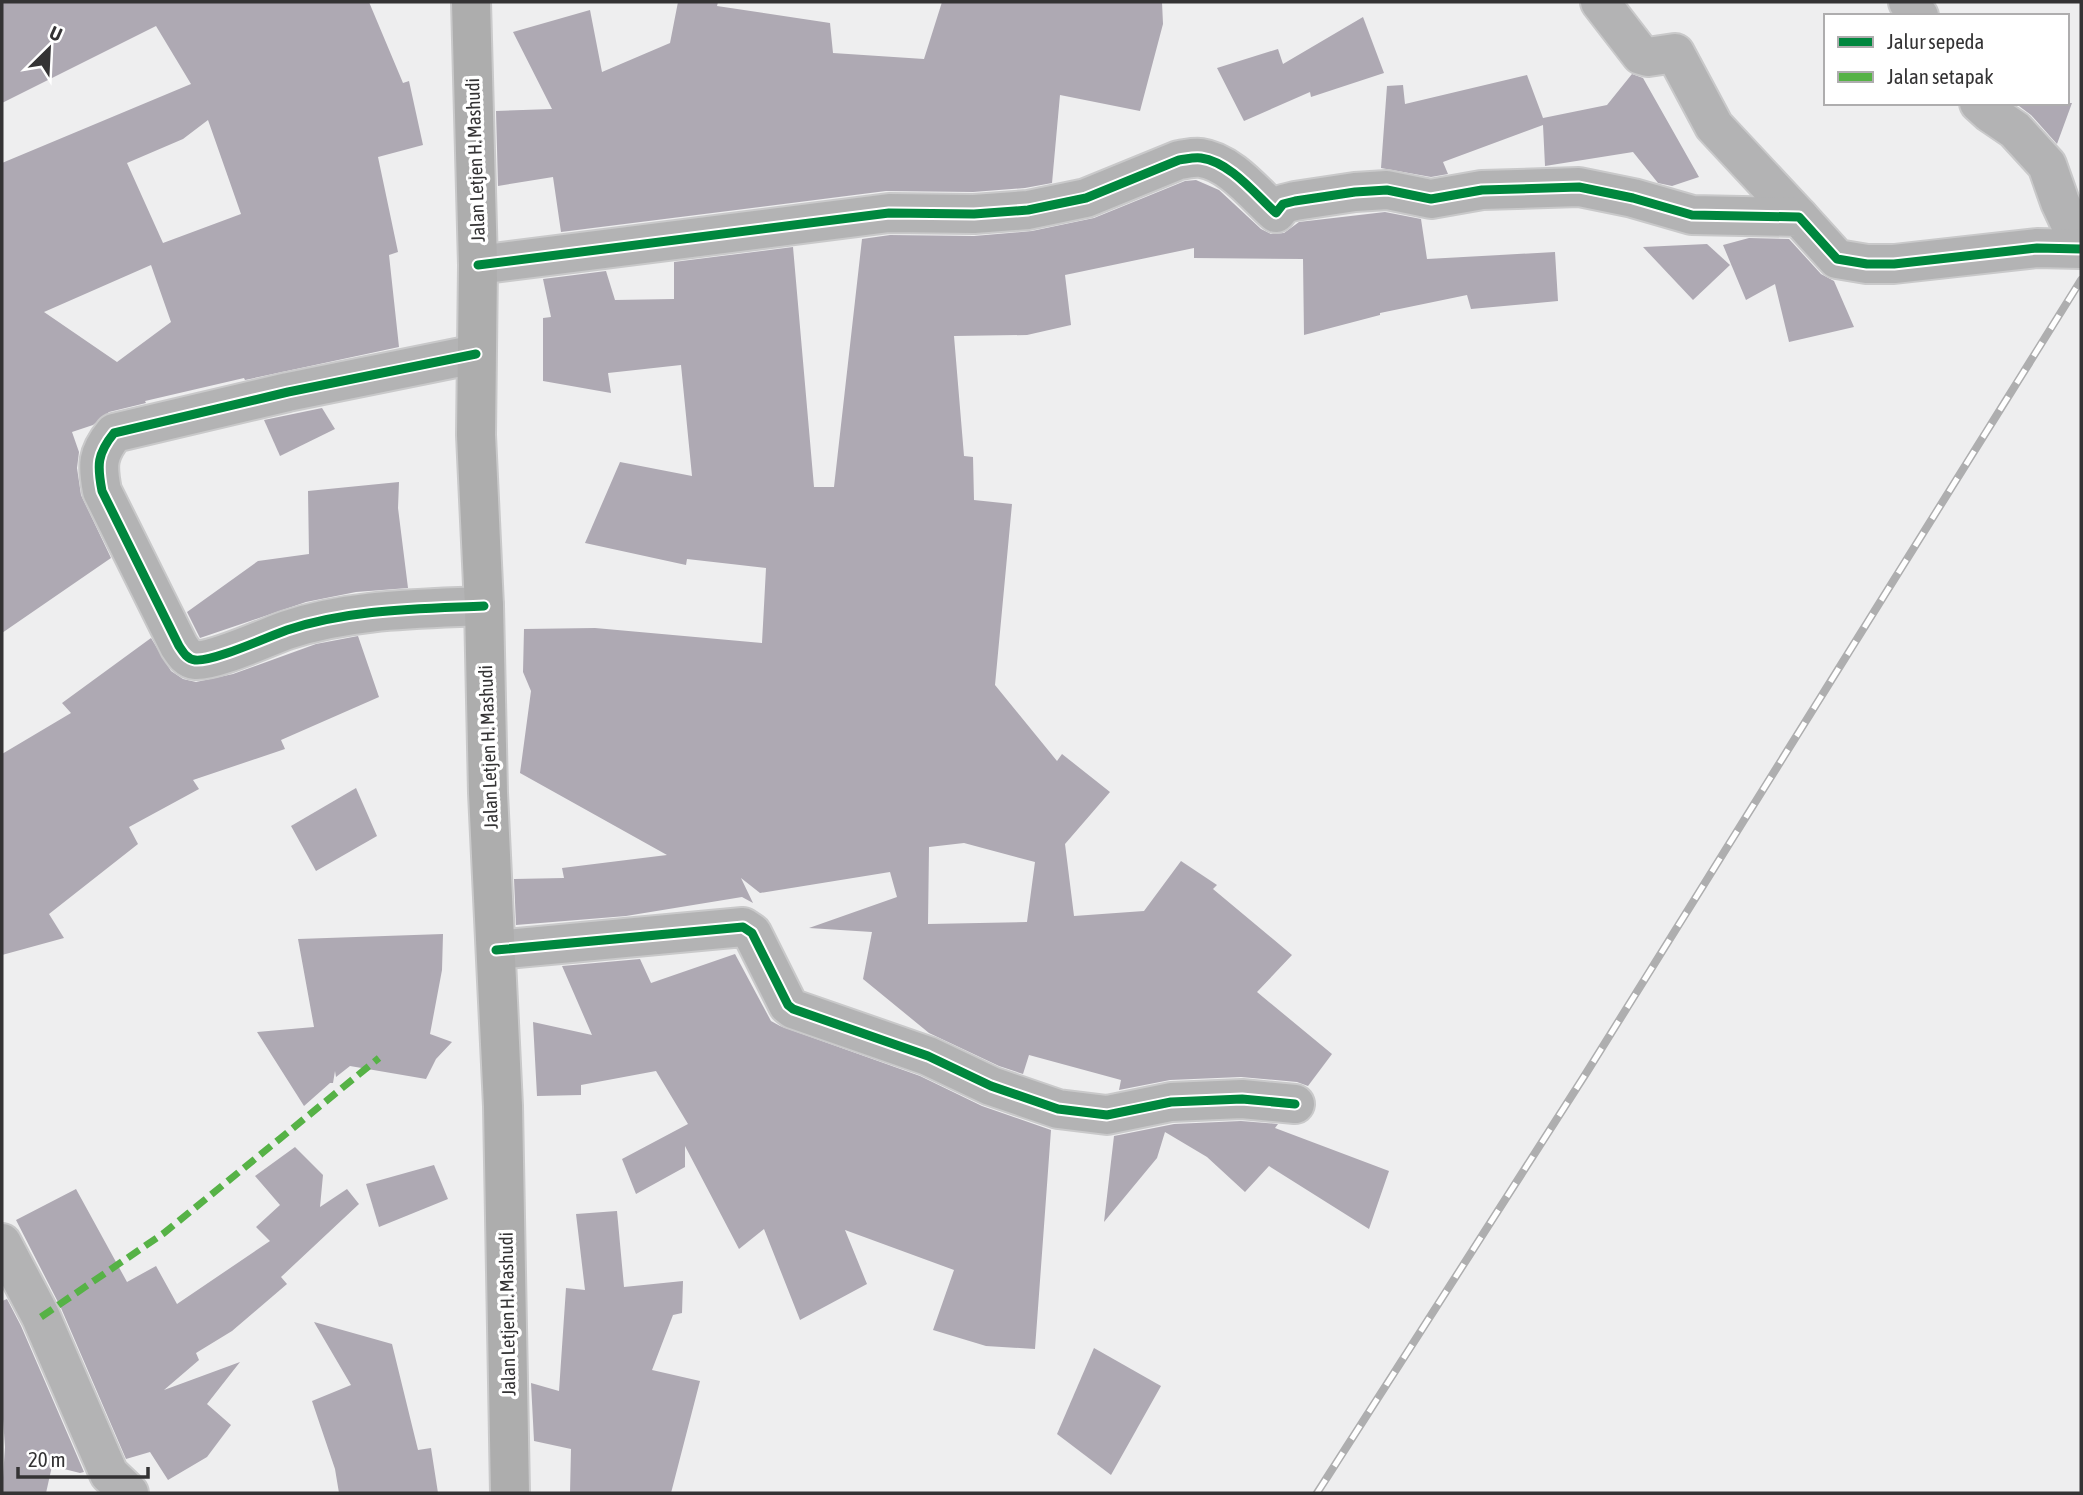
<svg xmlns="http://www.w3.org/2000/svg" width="2083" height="1495" font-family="'Asap Condensed',sans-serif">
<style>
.building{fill:#aea9b3;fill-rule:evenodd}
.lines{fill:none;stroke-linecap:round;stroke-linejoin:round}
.minor-casing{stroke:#c9c9ca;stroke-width:42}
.major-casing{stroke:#c9c9ca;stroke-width:42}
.minor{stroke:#b3b3b4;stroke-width:38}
.major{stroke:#adadad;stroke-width:38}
.rail-casing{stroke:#aeaeaf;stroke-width:8}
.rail{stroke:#fff;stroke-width:5;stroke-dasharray:16;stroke-linecap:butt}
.quiet{stroke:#56b246;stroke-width:7;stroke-dasharray:14 7;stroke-linecap:butt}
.cycleway-casing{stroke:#fff;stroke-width:13}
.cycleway{stroke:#00873e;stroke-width:9}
.labels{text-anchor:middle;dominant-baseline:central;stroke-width:7;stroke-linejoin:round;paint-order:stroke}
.street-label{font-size:19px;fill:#343334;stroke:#fff}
</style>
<rect width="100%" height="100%" fill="#eeeeef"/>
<g class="building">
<path d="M2,2H369L403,83L409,81L423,145L378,157L398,252L389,255L399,347L245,380L244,378L145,401L146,403L109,412L93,425L72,432L79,452L77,468L81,495L111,558L2,633V163L191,84L156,26L2,103ZM208,120L241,214L163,243L127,163L183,139ZM151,265L171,322L117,362L44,312Z"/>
<polygon points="678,2 718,2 717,6 830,23 833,53 924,59 942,2 1162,2 1163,24 1140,111 1060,95 1052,183 1025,188 973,192 886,191 561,232 553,177 498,186 496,111 552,109 513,32 590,10 602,72 670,43"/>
<polygon points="1363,17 1384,73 1311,97 1310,92 1244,121 1217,68 1278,49 1283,64"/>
<polygon points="1632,74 1643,78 1699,177 1672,186 1658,183 1633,152 1545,166 1543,125 1443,162 1448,174 1431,177 1381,168 1387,86 1403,85 1405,104 1527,75 1543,118 1607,105"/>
<polygon points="2015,103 2072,103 2057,144 2031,115"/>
<path d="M1196,180L1219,190L1261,229L1271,234L1284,233L1299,222L1385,212L1421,219L1427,259L1555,252L1558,301L1471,309L1467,295L1380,313V315L1304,335L1303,259L1194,258V248L1065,275L1071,325L1027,335L954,336L964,456L973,457L974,500L1012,504L995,685L1057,761L1062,754L1110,792L1065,844L1074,916L1144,911L1181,861L1217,885L1213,889L1292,955L1257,992L1332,1054L1308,1086L1297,1082L1241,1077L1170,1080L1119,1090L1121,1080L1029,1055L1023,1074L999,1066L929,1033L863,979L872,932L809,928L897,897L890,872L760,893L741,878L753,903L742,897L626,916L516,925L514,879L564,878L562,868L667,855L520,773L531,691L523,672L524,629L595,628L762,643L766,568L687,559L686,565L585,543L620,462L692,476L681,365L608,373L611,393L543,381V318L551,317L543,279L606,271L615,300L674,299V262L793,247L814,487H834L862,239L890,235L974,236L1032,231L1094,218L1185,181ZM964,843L1035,862L1027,922L928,924L929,847Z"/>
<polygon points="1749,238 1789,239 1821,274 1834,281 1854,327 1789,342 1775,284 1746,300 1723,245"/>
<polygon points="1707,244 1730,265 1693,300 1643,247"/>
<polygon points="322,408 335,429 280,456 264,420"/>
<polygon points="399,482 398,508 408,588 356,592 306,602 200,638 187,612 258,561 309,554 308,491"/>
<polygon points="358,636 379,697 281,740 285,749 193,780 199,789 129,827 138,844 49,914 64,938 2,955 2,754 71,713 62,703 151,638 171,671 183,679 196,682 233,674 316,644"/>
<polygon points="356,788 377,836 316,871 291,826"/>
<polygon points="443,934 442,970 430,1034 452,1042 436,1059 426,1079 350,1066 336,1077 335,1071 333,1083 330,1083 304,1106 257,1032 314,1027 298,939"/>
<polygon points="735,954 771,1021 780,1026 920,1076 982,1106 1051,1130 1035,1349 986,1346 933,1330 954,1270 845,1230 867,1284 800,1320 764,1229 739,1249 685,1146 685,1167 636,1194 622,1159 688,1124 656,1071 581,1085 581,1095 537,1096 533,1022 592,1035 562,966 640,959 651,983"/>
<polygon points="1241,1121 1278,1124 1275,1128 1389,1171 1369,1229 1269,1166 1245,1192 1207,1157 1165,1132 1157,1158 1104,1222 1114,1136 1174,1124"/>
<polygon points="295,1147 323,1175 320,1207 347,1189 359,1204 281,1277 287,1284 232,1331 196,1353 199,1360 164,1390 240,1362 207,1404 231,1425 207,1457 168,1480 150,1452 126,1459 61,1308 16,1220 76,1189 127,1282 156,1266 177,1304 270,1241 256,1227 280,1205 255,1176"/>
<polygon points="434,1165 448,1199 379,1227 366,1184"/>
<polygon points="617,1211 624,1287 683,1281 682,1313 673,1315 652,1370 700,1381 671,1493 570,1493 571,1449 534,1441 531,1383 559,1391 566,1288 585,1290 576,1214"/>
<polygon points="7,1299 21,1326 84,1472 80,1473 52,1466 46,1493 2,1493 5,1447 2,1405 2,1301"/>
<polygon points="314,1322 392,1344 418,1450 431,1448 438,1493 339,1493 335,1469 312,1401 351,1385"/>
<polygon points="1094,1348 1161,1386 1111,1475 1057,1434"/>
</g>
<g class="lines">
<g class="minor-casing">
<g id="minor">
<polyline points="1600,2 1641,55 1648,57 1675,53 1714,126 1799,217"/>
<polyline points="1908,2 1919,16"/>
<polyline points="1979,103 1990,113 2015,130 2047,165 2060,202 2081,247"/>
<path d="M478,265L889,213L974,214L1028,210L1086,198L1179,160C1187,159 1194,157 1201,158C1230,162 1255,194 1276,213L1283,204L1295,201L1355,192L1387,190L1431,199L1482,190L1579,187L1633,198L1692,215L1799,217L1837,259L1867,264H1894L2037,248L2081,249"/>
<path d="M476,354L288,392L114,433C97,454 97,465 102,491L179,646C183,652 187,659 195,660C213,662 267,637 287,630C350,609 418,609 484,606"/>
<polyline points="496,950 743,927 752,933 788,1005 793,1009 928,1056 991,1086 1058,1109 1107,1115 1171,1102 1242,1099 1295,1104"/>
<polyline points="2,1243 41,1317 109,1474 129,1493"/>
</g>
</g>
<g class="major-casing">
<polyline id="major" points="471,2 478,265 476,435 484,606 488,793 503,1106 510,1493"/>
</g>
<use href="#minor" class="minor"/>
<use href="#major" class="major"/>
<g class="rail-casing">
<polyline id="rail" points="1317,1493 1585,1075 2081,280"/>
</g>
<use href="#rail" class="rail"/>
<polyline class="quiet" points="41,1317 164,1233 379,1058"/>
<g class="cycleway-casing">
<g id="cycleway">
<path d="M478,265L889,213L974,214L1028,210L1086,198L1179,160C1187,159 1194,157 1201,158C1230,162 1255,194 1276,213L1283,204L1295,201L1355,192L1387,190L1431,199L1482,190L1579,187L1633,198L1692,215L1799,217L1837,259L1867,264H1894L2037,248L2081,249"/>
<path d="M476,354L288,392L114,433C97,454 97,465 102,491L179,646C183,652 187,659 195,660C213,662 267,637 287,630C350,609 418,609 484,606"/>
<polyline points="496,950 743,927 752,933 788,1005 793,1009 928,1056 991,1086 1058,1109 1107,1115 1171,1102 1242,1099 1295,1104"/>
</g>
</g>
<use href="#cycleway" class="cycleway"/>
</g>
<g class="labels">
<g class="street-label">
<text transform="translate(475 160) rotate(-92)">Jalan Letjen H. Mashudi</text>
<text transform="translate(488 747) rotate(-92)">Jalan Letjen H. Mashudi</text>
<text transform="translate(507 1314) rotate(-91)">Jalan Letjen H. Mashudi</text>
</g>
</g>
<rect width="2083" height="1495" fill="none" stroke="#343334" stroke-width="7"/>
<rect x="1824" y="14" width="245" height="91" fill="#ffffff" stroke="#aeadae" stroke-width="2"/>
<rect x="1838" y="37" width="35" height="10" fill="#00873e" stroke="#aeadae" stroke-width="2"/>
<text x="1887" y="49" font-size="21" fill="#343334">Jalur sepeda</text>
<rect x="1838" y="72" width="35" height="10" fill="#56b246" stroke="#aeadae" stroke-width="2"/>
<text x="1887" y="84" font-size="21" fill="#343334">Jalan setapak</text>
<g transform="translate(49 49) rotate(24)" stroke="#ffffff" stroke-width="5" paint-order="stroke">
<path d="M0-5L12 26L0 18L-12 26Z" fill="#343334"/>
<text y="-10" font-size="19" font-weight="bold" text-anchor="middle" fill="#343334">U</text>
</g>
<path d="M18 1467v10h130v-10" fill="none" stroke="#343334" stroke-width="3.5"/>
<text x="28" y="1467" font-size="21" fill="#343334" stroke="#ffffff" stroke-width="5" paint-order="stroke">20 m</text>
</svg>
